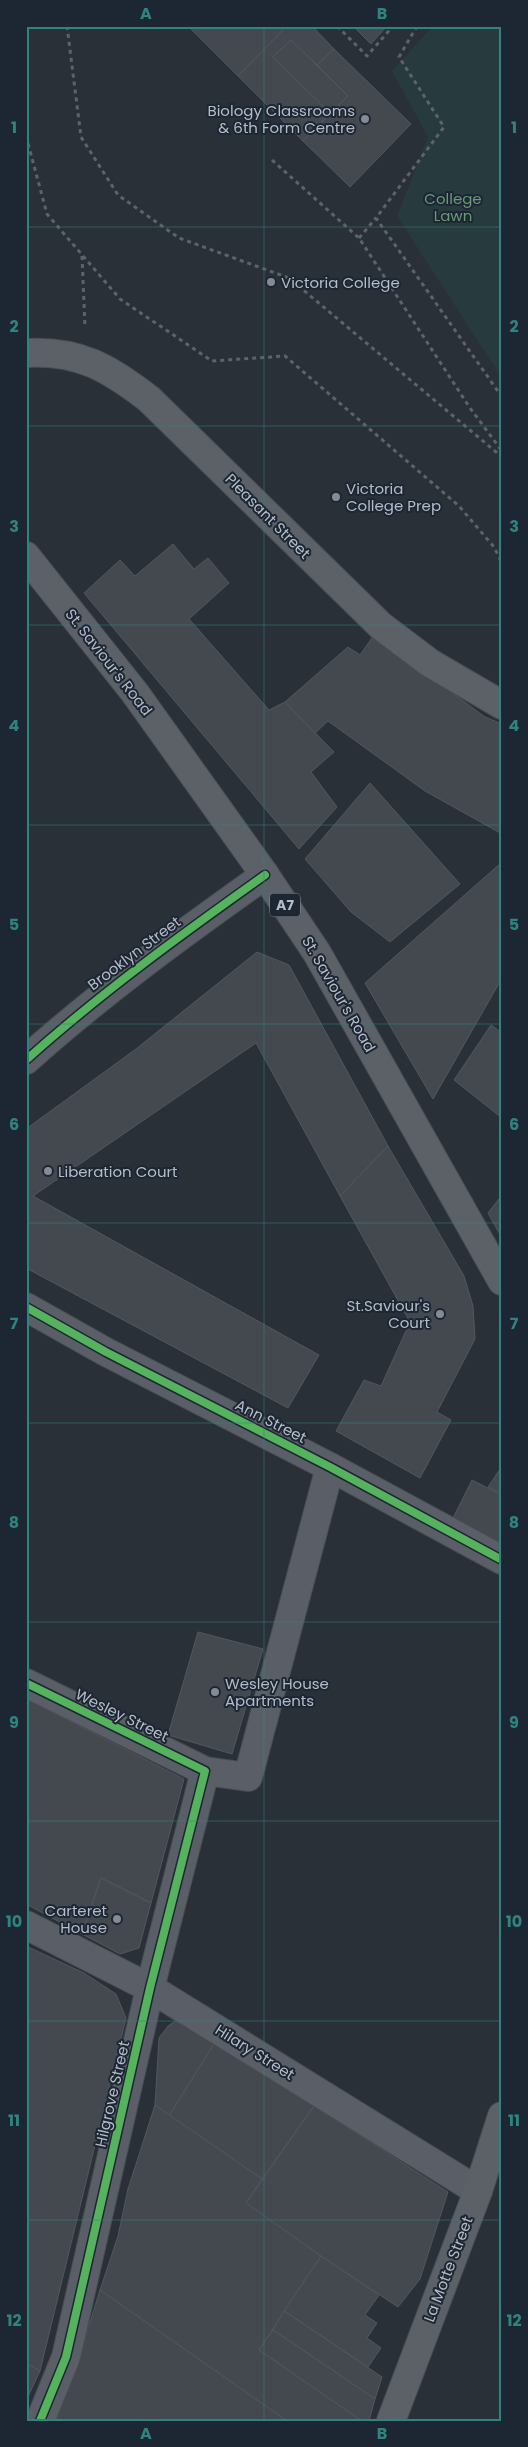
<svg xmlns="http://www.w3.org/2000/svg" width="528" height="2447" font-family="Poppins,sans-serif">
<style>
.green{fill:#273a3e}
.building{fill:#444950;stroke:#52575f}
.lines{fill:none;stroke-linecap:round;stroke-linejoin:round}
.minor-casing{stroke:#484c53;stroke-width:30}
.major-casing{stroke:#484c55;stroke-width:30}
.path{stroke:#5d636a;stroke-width:3;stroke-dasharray:4 4;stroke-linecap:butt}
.minor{stroke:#5a5e66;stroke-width:28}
.major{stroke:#5c6168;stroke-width:28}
.cycleway-casing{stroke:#1d2633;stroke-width:11}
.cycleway{stroke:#56b35d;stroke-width:8}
.grid{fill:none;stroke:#308480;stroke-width:1;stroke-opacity:0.55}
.poi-dot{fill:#848b96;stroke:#1d2633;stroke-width:2}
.labels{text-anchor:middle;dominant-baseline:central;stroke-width:4;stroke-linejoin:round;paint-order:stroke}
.shield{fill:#1d2633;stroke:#878f9c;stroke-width:1}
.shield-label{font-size:14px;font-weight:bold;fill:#b4bcc9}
.poi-label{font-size:15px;fill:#b4bcc9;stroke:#1d2633;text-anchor:start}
.park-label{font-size:15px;fill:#6b9a76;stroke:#1d2633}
.street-label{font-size:15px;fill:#b4bcc9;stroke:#1d2633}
.neatline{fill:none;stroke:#308480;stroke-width:2}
.grid-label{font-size:16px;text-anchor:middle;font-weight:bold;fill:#308480}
</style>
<rect width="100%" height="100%" fill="#2a3038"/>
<polygon class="green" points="433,26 502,26 502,378 397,216 428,137 392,71"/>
<g class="building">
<polygon points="188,26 287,26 238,76"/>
<polygon points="287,26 312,26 334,49 317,65 291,40 273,57 330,113 303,141 238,76"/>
<polygon points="353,26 387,26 371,44"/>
<polygon points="291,40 348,96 330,113 273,57"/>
<polygon points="334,49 411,124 350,187 303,141 348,96 317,65"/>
<polygon points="173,544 194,569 208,558 229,583 189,619 269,710 285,702 334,752 311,772 337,807 299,849 84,593 120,560 135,576"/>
<polygon points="374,635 485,717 502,724 502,834 425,791 328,721 315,733 285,702 348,647 360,655"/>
<polygon points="370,783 460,884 390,942 351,912 305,859"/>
<polygon points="502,862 502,978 433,1099 365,983"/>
<polygon points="257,952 289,965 388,1146 340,1196 256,1043 33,1196 319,1355 288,1408 26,1268 26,1129 136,1049"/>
<polygon points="491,1025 502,1033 502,1118 454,1080"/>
<polygon points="388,1146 464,1276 473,1306 475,1339 437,1412 451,1420 420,1478 336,1431 364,1380 381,1386 410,1322 340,1196"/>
<polygon points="502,1195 502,1238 488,1213"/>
<polygon points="502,1466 502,1494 488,1487"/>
<polygon points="472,1480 502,1495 502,1546 453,1518"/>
<polygon points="198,1632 263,1649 232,1754 168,1735"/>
<polygon points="26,1699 184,1779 151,1903 101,1878 82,1934 26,1904"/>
<polygon points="101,1878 151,1903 139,1948 120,1954 82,1934"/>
<polygon points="26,1946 84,1973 116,1994 126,2018 40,2371 26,2363"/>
<polygon points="178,2019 217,2039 169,2116 155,2105 159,2038 168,2026"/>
<polygon points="217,2039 314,2106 262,2179 169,2116"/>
<polygon points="155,2105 262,2179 246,2203 321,2256 259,2350 362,2421 287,2421 100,2290 118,2236 128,2189"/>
<polygon points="314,2106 448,2192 420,2279 398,2307 321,2256 246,2203"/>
<polygon points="321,2256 379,2295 365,2315 377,2323 367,2338 381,2348 368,2367 284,2311"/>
<polygon points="100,2290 287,2421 53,2421 76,2367"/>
<polygon points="284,2311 382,2377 375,2399 273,2330"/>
<polygon points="273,2330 375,2399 369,2421 362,2421 259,2350"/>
<polygon points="26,2363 40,2371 26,2401"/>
</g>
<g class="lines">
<g class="minor-casing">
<g id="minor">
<path d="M26,1060C102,992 182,934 265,875"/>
<polyline points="26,1307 106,1352 330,1467 502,1560"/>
<polyline points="26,1683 205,1771 248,1777 330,1467"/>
<polyline points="26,1925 150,1988 478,2191"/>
<polyline points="40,2421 66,2357 150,1988 205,1771"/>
</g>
</g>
<g class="major-casing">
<g id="major">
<path d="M26,353C79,350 109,368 149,399L381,626L430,663L502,705"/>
<polyline points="26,556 135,693 265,875 317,953 502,1281"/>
<polyline points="391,2421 478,2191 502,2116"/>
</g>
</g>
<g class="path">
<polyline points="67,26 81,137 118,195 179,238 289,278 502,457"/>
<polyline points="337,26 367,56 393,26"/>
<polyline points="417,26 399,57 444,127 376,218 502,397"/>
<polyline points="26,136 47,214 120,299 212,361 285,356 459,506 494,547 502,563"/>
<polyline points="272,160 359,238 470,408 502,451"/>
<polyline points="359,238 376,218"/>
<polyline points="82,256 85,327"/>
</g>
<use href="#minor" class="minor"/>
<use href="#major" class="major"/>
<g class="cycleway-casing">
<g id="cycleway">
<path d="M26,1060C102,992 182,934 265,875"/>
<polyline points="26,1307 106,1352 330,1467 502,1560"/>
<polyline points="26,1683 205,1771 150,1988 66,2357 40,2421"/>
</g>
</g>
<use href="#cycleway" class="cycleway"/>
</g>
<path class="grid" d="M264,26V2421M26,227H502M26,426H502M26,625H502M26,825H502M26,1024H502M26,1223H502M26,1423H502M26,1622H502M26,1821H502M26,2021H502M26,2220H502"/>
<g class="poi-dot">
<circle cx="365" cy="119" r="5"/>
<circle cx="271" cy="282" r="5"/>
<circle cx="336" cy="497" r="5"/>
<circle cx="48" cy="1171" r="5"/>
<circle cx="440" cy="1314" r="5"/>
<circle cx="215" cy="1692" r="5"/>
<circle cx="117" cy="1919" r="5"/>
</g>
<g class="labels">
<rect class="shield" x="270" y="893.5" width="30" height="23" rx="4"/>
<g class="shield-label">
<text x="285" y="905">A7</text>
</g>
<g class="poi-label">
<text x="355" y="110" text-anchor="end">Biology Classrooms<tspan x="355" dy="17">&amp; 6th Form Centre</tspan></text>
<text x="281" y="282">Victoria College</text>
<text x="346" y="488">Victoria<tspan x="346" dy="17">College Prep</tspan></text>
<text x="58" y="1171">Liberation Court</text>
<text x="430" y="1305" text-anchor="end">St.Saviour's<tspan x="430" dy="17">Court</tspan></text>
<text x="225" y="1683">Wesley House<tspan x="225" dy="17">Apartments</tspan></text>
<text x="107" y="1910" text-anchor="end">Carteret<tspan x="107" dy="17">House</tspan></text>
</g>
<g class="park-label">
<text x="453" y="198">College<tspan x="453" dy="17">Lawn</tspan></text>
</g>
<g class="street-label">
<text transform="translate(268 516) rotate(45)">Pleasant Street</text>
<text transform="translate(109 662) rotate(52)">St. Saviour's Road</text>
<text transform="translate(134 953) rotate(-37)">Brooklyn Street</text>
<text transform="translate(339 994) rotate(60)">St. Saviour's Road</text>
<text transform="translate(271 1421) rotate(27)">Ann Street</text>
<text transform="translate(122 1715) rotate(26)">Wesley Street</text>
<text transform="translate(255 2052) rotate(32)">Hilary Street</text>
<text transform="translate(112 2094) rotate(-77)">Hilgrove Street</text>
<text transform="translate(448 2269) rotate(-69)">La Motte Street</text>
</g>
</g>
<rect width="528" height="2447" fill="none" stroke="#1d2633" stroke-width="55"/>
<rect x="28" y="28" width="472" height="2392" class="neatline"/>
<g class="grid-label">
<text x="146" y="19">A</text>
<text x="382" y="19">B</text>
<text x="14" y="133">1</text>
<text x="514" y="133">1</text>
<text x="14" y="332">2</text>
<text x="514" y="332">2</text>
<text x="14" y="532">3</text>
<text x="514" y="532">3</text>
<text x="14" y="731">4</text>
<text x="514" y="731">4</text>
<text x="14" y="930">5</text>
<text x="514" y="930">5</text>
<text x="14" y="1130">6</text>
<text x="514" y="1130">6</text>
<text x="14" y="1329">7</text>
<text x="514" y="1329">7</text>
<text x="14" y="1528">8</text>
<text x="514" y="1528">8</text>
<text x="14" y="1728">9</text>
<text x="514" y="1728">9</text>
<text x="14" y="1927">10</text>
<text x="514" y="1927">10</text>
<text x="14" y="2126">11</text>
<text x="514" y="2126">11</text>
<text x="14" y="2326">12</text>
<text x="514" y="2326">12</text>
<text x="146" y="2439">A</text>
<text x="382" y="2439">B</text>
</g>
</svg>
